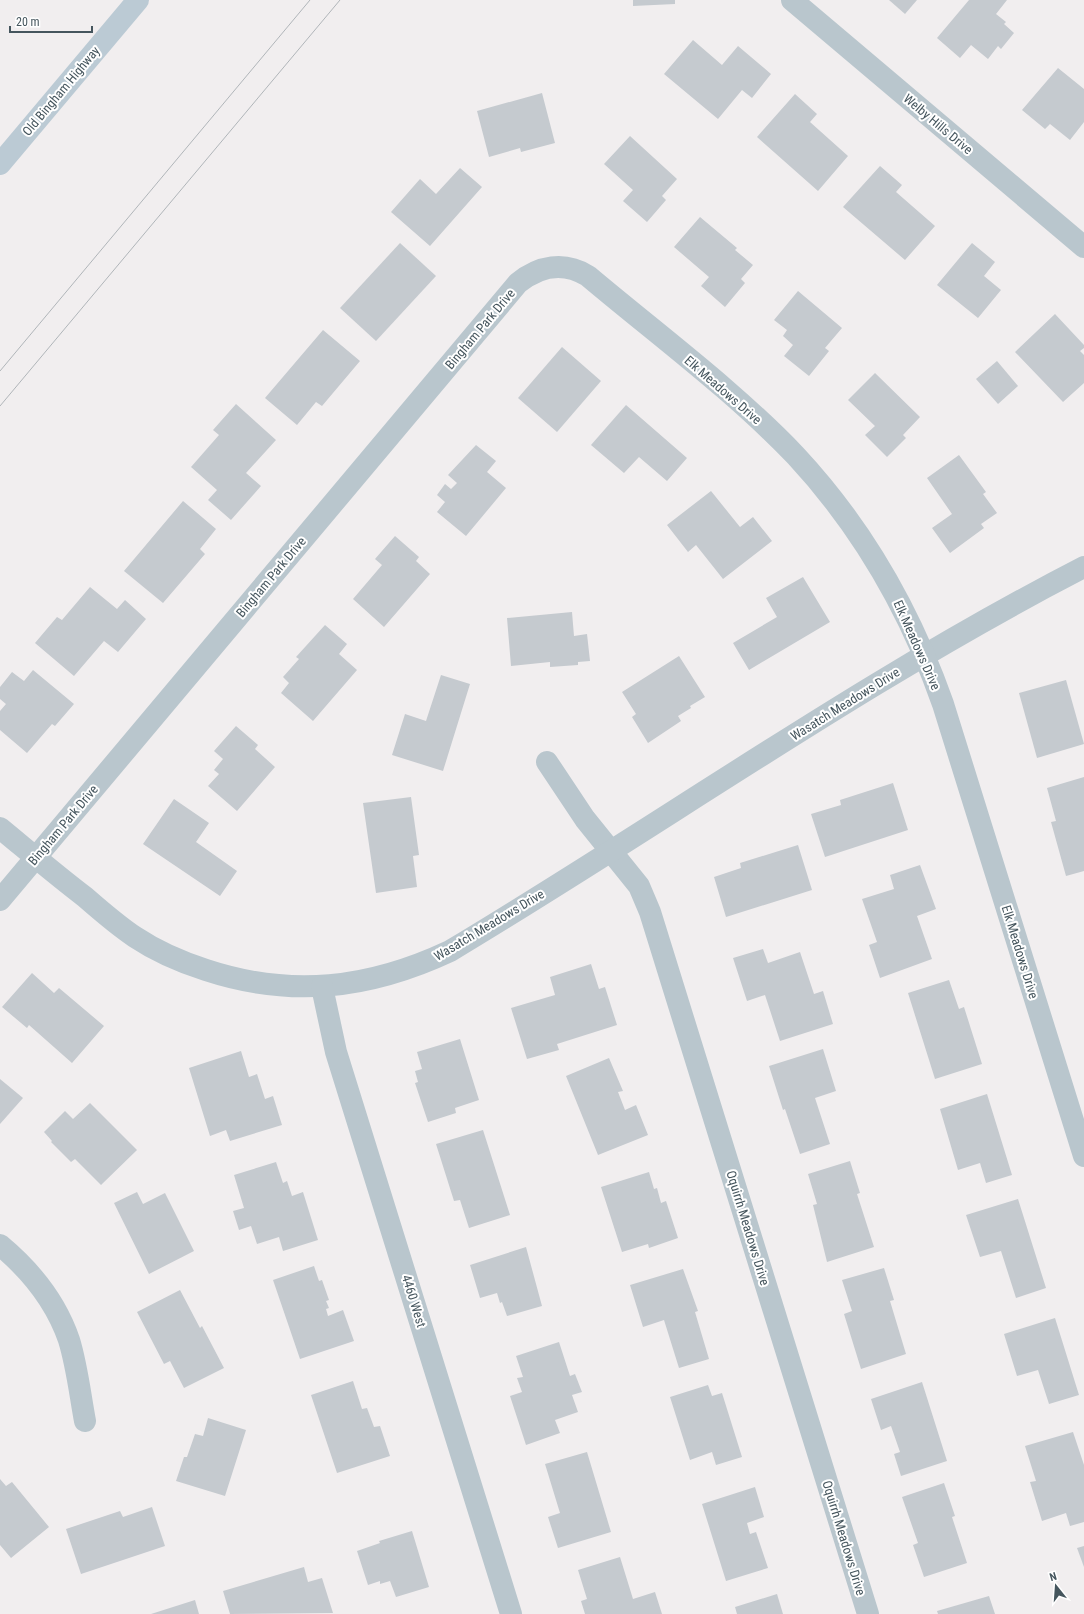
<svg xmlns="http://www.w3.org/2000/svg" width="1084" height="1614" font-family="'Roboto Condensed',sans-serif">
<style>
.building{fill:#c5cacf}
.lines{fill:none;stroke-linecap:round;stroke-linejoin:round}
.minor{stroke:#b9c6cd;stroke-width:22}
.secondary{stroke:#bbcad4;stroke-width:22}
.tram{stroke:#b0b5b9;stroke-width:1}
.labels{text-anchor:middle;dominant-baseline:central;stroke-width:4;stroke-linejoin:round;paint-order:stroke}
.street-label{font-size:13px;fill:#45555d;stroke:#fff}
</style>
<rect width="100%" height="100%" fill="#f1eeef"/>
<g class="building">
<polygon points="633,0 675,0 675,4 633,6"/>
<polygon points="889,0 917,0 905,14"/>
<polygon points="969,0 1007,0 996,14 1006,22 1004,24 1014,33 1001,49 998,46 988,59 971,45 960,58 937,38"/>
<polygon points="693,40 722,65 738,46 771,74 752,98 742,90 718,119 664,74"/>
<polygon points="1058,68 1084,89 1084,122 1070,140 1050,124 1045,129 1022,110"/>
<polygon points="542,93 555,143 521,152 520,148 489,157 477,111"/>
<polygon points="795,94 817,114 810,122 848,156 818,191 757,137"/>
<polygon points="630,136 677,179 662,196 666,200 647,222 623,201 633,190 604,164"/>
<polygon points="880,166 902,185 896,192 935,226 905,260 843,207"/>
<polygon points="460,168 482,187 430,246 391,212 420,179 436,194"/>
<polygon points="700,217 737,248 735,250 753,265 741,279 745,283 725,307 701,286 709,277 674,247"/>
<polygon points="400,243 436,276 376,341 340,308"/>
<polygon points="972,243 995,262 984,276 1001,290 978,318 937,285"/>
<polygon points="798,291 842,328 825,348 829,351 809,376 784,356 793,345 783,336 787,330 774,320"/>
<polygon points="1055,314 1084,345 1084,348 1080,351 1084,355 1084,383 1063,402 1015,352"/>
<polygon points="323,330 360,361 322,406 316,402 297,425 265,398"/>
<polygon points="562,347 601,381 557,432 518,398"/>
<polygon points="997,361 1018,386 998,404 976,379"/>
<polygon points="875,373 920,417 903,435 906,438 887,457 865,435 875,426 848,400"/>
<polygon points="236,404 276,440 246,473 261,486 231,520 208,500 217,490 191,467 219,435 213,430"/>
<polygon points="626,405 687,458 667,481 639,457 624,473 591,445"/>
<polygon points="476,445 496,461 487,472 506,488 466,536 437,512 445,502 437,495 445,484 451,489 457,483 448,475"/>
<polygon points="959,455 986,492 983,494 997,513 981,524 984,528 950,553 932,528 952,514 927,478"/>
<polygon points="711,491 740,527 753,517 772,541 723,579 696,545 688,552 667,525"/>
<polygon points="183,501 216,529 200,549 205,554 163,603 124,571"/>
<polygon points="395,536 419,557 416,561 430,574 384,627 353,599 382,565 375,559"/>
<polygon points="803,577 830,622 749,670 733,643 777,617 766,598"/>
<polygon points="90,587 117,609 125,600 146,619 118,652 104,641 74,676 35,643 57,617 62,620"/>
<polygon points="572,612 574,636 587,634 590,661 578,662 578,665 550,667 550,662 511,666 507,618"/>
<polygon points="325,625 347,644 339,654 357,670 313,721 281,693 289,683 283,677 299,659 296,657"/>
<polygon points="679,656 705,697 690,706 691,708 678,716 681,721 648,743 632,717 636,714 622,692"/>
<polygon points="33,670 74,704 55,726 52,724 27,753 0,730 0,711 6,704 0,699 0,687 12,672 24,681"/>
<polygon points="441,675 470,684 443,771 392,755 405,714 426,721"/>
<polygon points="1066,680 1084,744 1037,758 1019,693"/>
<polygon points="236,726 258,745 255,749 275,767 237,811 208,786 219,774 214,770 223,759 214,751"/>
<polygon points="1084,777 1084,871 1066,876 1051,822 1056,821 1047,788"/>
<polygon points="893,783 908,830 825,857 811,814 841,805 840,800"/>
<polygon points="411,797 419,855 413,856 417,887 376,893 363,803"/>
<polygon points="174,799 209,823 196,842 237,871 220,896 143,844"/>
<polygon points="798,845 812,890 726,917 714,877 741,868 740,863"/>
<polygon points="920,865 936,909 917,916 932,959 880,978 869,945 877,942 862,899 894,889 890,875"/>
<polygon points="763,949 768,963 800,952 814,994 823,991 833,1024 780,1041 765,995 747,1001 733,958"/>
<polygon points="591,964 599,989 605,987 617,1025 557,1044 559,1050 527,1059 511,1008 555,995 550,977"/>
<polygon points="32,973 54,993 59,988 104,1026 72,1063 29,1025 27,1028 2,1007"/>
<polygon points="949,980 959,1009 964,1007 982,1064 935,1079 908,993"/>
<polygon points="460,1039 479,1100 455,1108 456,1113 428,1122 415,1083 418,1082 415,1071 422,1069 417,1052"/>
<polygon points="823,1049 836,1091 815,1098 830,1144 800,1154 785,1109 783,1110 769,1066"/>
<polygon points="241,1051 249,1077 257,1074 265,1099 273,1096 282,1125 230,1141 226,1130 210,1136 189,1068"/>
<polygon points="609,1058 623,1091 618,1092 625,1110 636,1105 648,1135 598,1155 566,1076"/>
<polygon points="0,1079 23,1098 0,1124"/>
<polygon points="987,1094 1012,1175 986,1183 980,1163 958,1170 940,1109"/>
<polygon points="90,1103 137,1150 101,1185 75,1159 71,1162 51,1142 52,1141 44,1132 65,1111 73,1119"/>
<polygon points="483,1130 510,1215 469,1228 460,1200 454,1201 436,1144"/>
<polygon points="850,1161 860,1193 857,1194 874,1247 827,1262 813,1205 817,1204 808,1174"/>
<polygon points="276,1162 283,1183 287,1181 292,1196 303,1192 318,1240 283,1251 279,1237 257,1244 251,1226 239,1230 233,1211 244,1208 234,1175"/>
<polygon points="649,1172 654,1189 657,1188 661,1203 666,1201 678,1238 649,1248 648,1244 622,1252 601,1187"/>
<polygon points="137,1192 143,1204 165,1193 194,1251 149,1274 114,1203"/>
<polygon points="1018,1199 1046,1288 1016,1298 1001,1251 980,1257 966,1215"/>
<polygon points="526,1247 542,1306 507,1316 502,1302 500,1303 497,1293 480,1298 470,1265"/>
<polygon points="314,1266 319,1281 322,1280 329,1300 326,1301 329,1308 326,1309 328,1316 343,1310 354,1341 300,1359 273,1280"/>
<polygon points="884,1268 894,1300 890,1301 906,1354 861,1369 844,1314 852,1311 842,1280"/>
<polygon points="683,1269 698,1311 695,1312 709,1359 679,1368 664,1320 643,1327 630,1285"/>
<polygon points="180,1290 200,1328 202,1326 224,1368 184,1388 170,1361 164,1364 137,1312"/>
<polygon points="1055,1318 1079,1395 1049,1404 1038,1370 1017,1376 1004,1334"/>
<polygon points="559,1342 570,1376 575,1374 582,1392 572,1395 578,1412 555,1420 560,1433 526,1445 510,1396 522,1392 517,1378 523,1377 516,1356"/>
<polygon points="353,1381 362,1409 367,1408 374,1427 380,1426 390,1456 337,1473 311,1395"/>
<polygon points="922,1382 947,1461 901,1476 894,1454 900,1452 891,1426 881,1430 871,1399"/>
<polygon points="708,1385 712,1396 722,1393 742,1457 716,1465 712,1452 690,1460 670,1397"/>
<polygon points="208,1418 246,1430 225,1496 176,1481 184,1457 187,1457 195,1434 203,1436"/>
<polygon points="1073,1432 1084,1465 1084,1522 1070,1526 1066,1513 1042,1521 1030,1482 1036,1481 1025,1446"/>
<polygon points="587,1452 611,1532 558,1548 548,1517 560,1513 545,1464"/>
<polygon points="0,1479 6,1486 12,1482 49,1527 11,1558 0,1545"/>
<polygon points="944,1483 955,1516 952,1517 967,1563 924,1577 913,1545 918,1543 902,1497"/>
<polygon points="755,1487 764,1517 747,1523 750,1534 756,1532 768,1568 726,1581 702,1504"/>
<polygon points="152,1507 165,1546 81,1574 66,1529 120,1511 123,1517"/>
<polygon points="412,1531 429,1587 396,1597 390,1581 380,1584 380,1581 368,1585 357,1551 380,1543 379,1541"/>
<polygon points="1084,1546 1084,1567 1077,1548"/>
<polygon points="620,1557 633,1599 655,1592 662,1614 585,1614 581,1601 587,1599 578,1570"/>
<polygon points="304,1567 308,1582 322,1578 333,1613 230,1614 223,1591"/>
<polygon points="777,1594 783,1614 737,1614 735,1607"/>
<polygon points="989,1596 995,1614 938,1614 937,1611"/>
<polygon points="195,1600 199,1614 151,1614"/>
</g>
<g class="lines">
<g class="minor">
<polyline points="792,0 1084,247"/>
<polyline points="547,762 585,819 639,886 650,912 868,1614"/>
<path d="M0,828C28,851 56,875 85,897C101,911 117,925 135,937C156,951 181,962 206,970C291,998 369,989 450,951C662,824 864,680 1084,567"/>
<path d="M0,900L518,283C539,266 564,261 588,276C658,335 733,390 796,456C862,527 911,613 943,704L1084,1156"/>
<polyline points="322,987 336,1052 511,1614"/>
<path d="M0,1245C30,1270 56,1302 69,1340C77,1366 80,1394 85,1421"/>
</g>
<polyline class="secondary" points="0,164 138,0"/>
<g class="tram">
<polyline points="0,371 310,0"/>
<polyline points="0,406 340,0"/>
</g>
</g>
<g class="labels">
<g class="street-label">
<text transform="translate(61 91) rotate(-50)">Old Bingham Highway</text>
<text transform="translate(938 124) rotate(40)">Welby Hills Drive</text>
<text transform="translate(480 329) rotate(-50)">Bingham Park Drive</text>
<text transform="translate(723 390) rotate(41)">Elk Meadows Drive</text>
<text transform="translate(271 577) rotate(-50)">Bingham Park Drive</text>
<text transform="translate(917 645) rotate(66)">Elk Meadows Drive</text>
<text transform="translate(845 704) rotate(-32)">Wasatch Meadows Drive</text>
<text transform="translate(63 825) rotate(-50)">Bingham Park Drive</text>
<text transform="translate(489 925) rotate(-31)">Wasatch Meadows Drive</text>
<text transform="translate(1020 952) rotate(73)">Elk Meadows Drive</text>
<text transform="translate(748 1228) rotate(73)">Oquirrh Meadows Drive</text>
<text transform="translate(414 1301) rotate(73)">4460 West</text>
<text transform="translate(844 1538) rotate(73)">Oquirrh Meadows Drive</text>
</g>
</g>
<g transform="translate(1056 1586) rotate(343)" stroke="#ffffff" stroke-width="3" paint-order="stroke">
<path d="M0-3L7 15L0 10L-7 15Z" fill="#45555d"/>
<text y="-6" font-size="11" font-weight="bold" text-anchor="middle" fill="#45555d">N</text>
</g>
<path d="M10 26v6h82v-6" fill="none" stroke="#45555d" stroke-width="2"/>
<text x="16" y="26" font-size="12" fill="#45555d" stroke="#ffffff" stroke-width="3" paint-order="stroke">20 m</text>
</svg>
